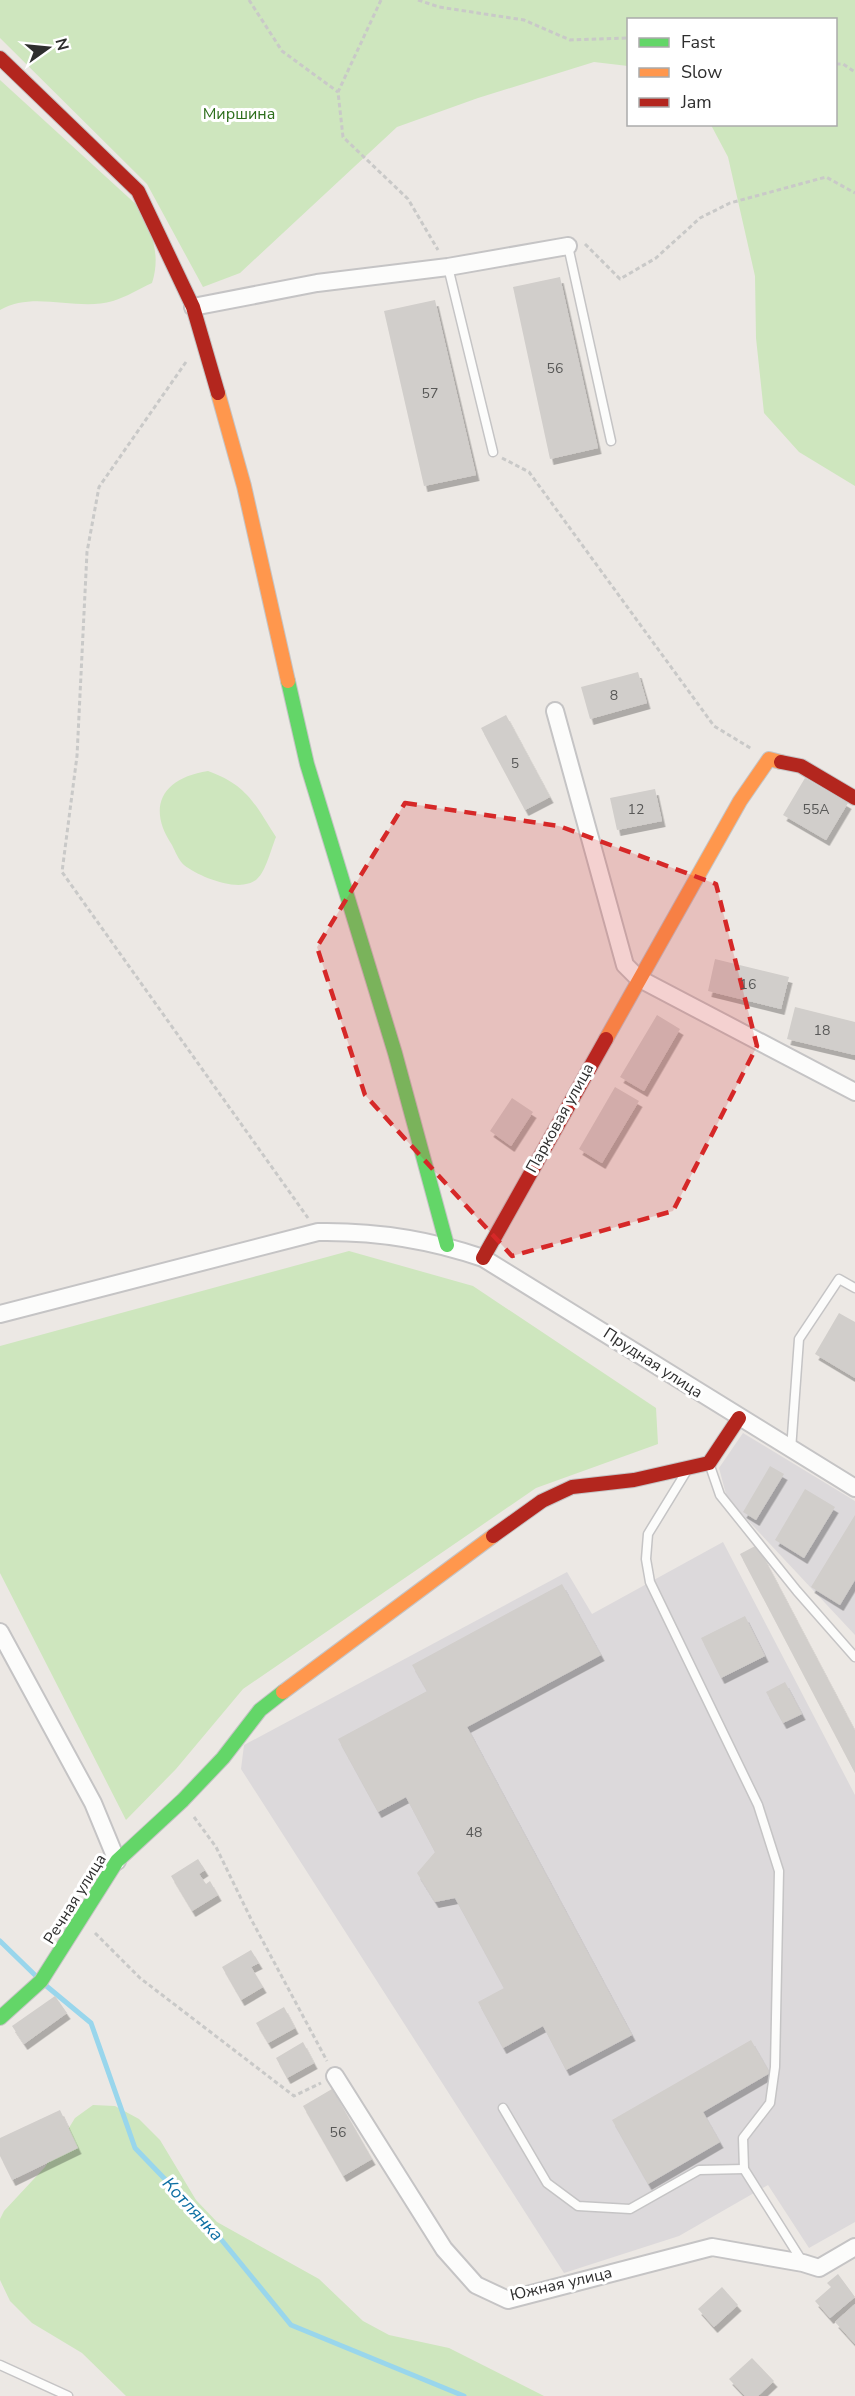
<svg xmlns="http://www.w3.org/2000/svg" width="855" height="2396" font-family="'Nunito Sans',sans-serif">
<style>
.industrial{fill:#dcd9db}
.green{fill:#cee6be}
.lines{fill:none;stroke-linecap:round;stroke-linejoin:round}
.stream{stroke:#99d6ec;stroke-width:5}
.building{fill:#d1cecb;filter:url(#shadow)}
.lane-casing{stroke:#c5c4c5;stroke-width:11}
.street-casing{stroke:#c5c4c5;stroke-width:20}
.fast-casing{stroke:#c5c4c5;stroke-width:16}
.slow-casing{stroke:#c5c4c5;stroke-width:16}
.jam-casing{stroke:#c5c4c5;stroke-width:16}
.path{stroke:#c9c9c8;stroke-width:3;stroke-dasharray:4.5 3;stroke-linecap:butt}
.lane{stroke:#fcfcfb;stroke-width:8}
.street{stroke:#fcfcfb;stroke-width:16}
.fast{stroke:#63d668;stroke-width:14}
.slow{stroke:#ff974d;stroke-width:14}
.jam{stroke:#b3261e;stroke-width:14}
.marked{fill:#d62828;fill-opacity:0.2;stroke:#d62828;stroke-width:4.5;stroke-dasharray:12 8;stroke-linejoin:round}
.labels{text-anchor:middle;dominant-baseline:central;stroke-width:6;stroke-linejoin:round;paint-order:stroke}
.number-label{font-size:14px;fill:#585857}
.park-label{font-size:16px;fill:#2c6e1b;stroke:#fff}
.street-label{font-size:16px;fill:#2e2e2e;stroke:#fff}
.water-label{font-size:18px;font-style:italic;fill:#0d6fa3;stroke:#fff}
</style>
<defs>
<filter id="shadow"><feDropShadow dx="3.5" dy="6" stdDeviation="0" flood-color="#0004"/></filter>
</defs>
<rect width="100%" height="100%" fill="#ece8e4"/>
<g class="industrial">
<polygon points="743,1433 855,1501 855,1635 727,1498 719,1468"/>
<polygon points="723,1542 855,1795 855,2222 809,2248 768,2185 679,2236 564,2273 241,1769 244,1745 567,1572 592,1614"/>
</g>
<g class="green">
<polygon points="0,0 855,0 855,486 799,452 764,413 756,338 755,276 728,157 711,125 836,124 836,20 628,20 628,66 594,62 478,98 397,127 240,273 203,287 147,184 0,38"/>
<path d="M0,80L140,208C152,233 161,255 152,283C139,289 126,297 113,301C77,312 34,290 0,310Z"/>
<path d="M208,771C247,785 255,804 276,837C271,849 266,871 257,879C241,894 199,877 184,865C179,861 175,851 172,845C146,806 163,778 208,771Z"/>
<polygon points="349,1251 473,1286 656,1408 658,1444 536,1488 243,1689 176,1769 126,1820 0,1573 0,1346"/>
<polygon points="93,2105 115,2106 139,2119 160,2140 196,2200 217,2222 319,2279 363,2321 389,2335 449,2348 544,2396 126,2396 82,2353 32,2323 10,2301 0,2280 0,2219 4,2211 45,2167 75,2118"/>
</g>
<g class="lines">
<g class="stream">
<polyline points="0,1941 37,1977"/>
<polyline points="44,1984 91,2023 135,2148 211,2227 291,2325 464,2396"/>
</g>
</g>
<g class="building">
<polygon points="560,277 598,448 550,459 513,287"/>
<polygon points="435,300 476,475 424,486 384,311"/>
<polygon points="638,672 647,703 590,719 581,687"/>
<polygon points="506,715 550,797 525,810 481,728"/>
<polygon points="805,778 848,803 826,840 783,815"/>
<polygon points="655,789 662,821 617,830 610,798"/>
<polygon points="715,959 789,977 781,1009 708,991"/>
<polygon points="795,1007 855,1022 855,1055 787,1039"/>
<polygon points="657,1015 680,1029 644,1091 620,1077"/>
<polygon points="615,1087 639,1101 602,1163 579,1149"/>
<polygon points="512,1098 533,1112 511,1146 490,1131"/>
<polygon points="839,1313 855,1322 855,1378 815,1354"/>
<polygon points="770,1466 784,1474 756,1520 743,1512"/>
<polygon points="805,1489 835,1507 804,1558 775,1540"/>
<polygon points="855,1515 855,1580 840,1605 811,1587"/>
<polygon points="757,1545 855,1731 855,1773 740,1554"/>
<polygon points="562,1584 601,1655 467,1727 632,2035 566,2070 543,2026 503,2048 478,2002 504,1988 455,1898 435,1902 417,1873 435,1852 406,1797 378,1812 338,1739 427,1691 412,1665"/>
<polygon points="745,1616 765,1656 721,1678 701,1638"/>
<polygon points="785,1682 802,1714 783,1723 766,1692"/>
<polygon points="198,1859 205,1870 199,1874 206,1884 210,1881 218,1895 192,1911 171,1876"/>
<polygon points="251,1950 259,1963 251,1967 263,1987 241,2000 222,1967"/>
<polygon points="55,1996 67,2013 24,2044 12,2026"/>
<polygon points="284,2007 295,2028 268,2043 256,2023"/>
<polygon points="751,2040 770,2073 703,2112 720,2142 648,2184 612,2120"/>
<polygon points="303,2042 314,2063 287,2078 276,2058"/>
<polygon points="332,2089 372,2159 343,2176 303,2106"/>
<polygon points="60,2110 78,2148 12,2180 0,2156 0,2138"/>
<polygon points="838,2274 855,2297 830,2318 815,2301 831,2287 827,2283"/>
<polygon points="722,2287 738,2305 714,2327 698,2309"/>
<polygon points="855,2304 855,2344 835,2322"/>
<polygon points="752,2358 774,2381 758,2396 745,2396 729,2379"/>
</g>
<g class="lines">
<g class="lane-casing">
<g id="lane">
<polyline points="568,246 611,441"/>
<polyline points="448,267 493,452"/>
<polyline points="791,1450 799,1339 839,1279 855,1288"/>
<polyline points="709,1463 720,1495 797,1591 855,1657"/>
<polyline points="686,1472 648,1534 646,1559 650,1582 758,1805 779,1871 775,2067 770,2103 743,2138 744,2169 802,2261"/>
<polyline points="503,2108 547,2183 578,2206 630,2209 699,2170 744,2169"/>
<polyline points="0,2365 68,2396"/>
</g>
</g>
<g class="street-casing">
<g id="street">
<polyline points="193,307 317,283 448,267 568,246"/>
<polyline points="555,711 625,965 638,978 855,1092"/>
<path d="M0,1314L318,1232C376,1231 428,1239 483,1258L855,1488"/>
<polyline points="0,1632 93,1803 117,1861"/>
<polyline points="335,2076 444,2249 476,2285 508,2300 712,2247 803,2263 819,2268 855,2247"/>
</g>
</g>
<g class="fast-casing">
<g id="fast">
<polyline points="288,681 307,764 395,1053 447,1245"/>
<polyline points="0,2018 41,1981 117,1861 183,1800 223,1758 260,1710 283,1692"/>
</g>
</g>
<g class="slow-casing">
<g id="slow">
<polyline points="218,393 244,486 288,681"/>
<polyline points="606,1039 740,801 769,759 781,762"/>
<polyline points="283,1692 493,1536"/>
</g>
</g>
<g class="jam-casing">
<g id="jam">
<polyline points="0,58 138,191 193,307 218,393"/>
<polyline points="781,762 801,766 855,798"/>
<polyline points="483,1258 606,1039"/>
<polyline points="493,1536 542,1501 572,1487 634,1480 709,1463 739,1418"/>
</g>
</g>
<g class="path">
<polyline points="249,0 282,51 338,92"/>
<polyline points="381,0 338,92 343,137 408,199 438,250"/>
<polyline points="418,0 439,7 524,20 570,40 628,38"/>
<polyline points="836,64 843,64 855,72"/>
<polyline points="585,244 620,279 656,258 700,218 730,203 826,177 855,193"/>
<polyline points="186,362 99,487 87,552 77,756 62,872 308,1218"/>
<polyline points="502,458 529,472 714,726 752,749"/>
<polyline points="194,1817 216,1847 251,1919 327,2061"/>
<polyline points="95,1933 140,1978 294,2096 321,2083"/>
</g>
<use href="#lane" class="lane"/>
<use href="#street" class="street"/>
<use href="#fast" class="fast"/>
<use href="#slow" class="slow"/>
<use href="#jam" class="jam"/>
</g>
<path class="marked" d="M405,803L559,826L716,884L757,1046L673,1211L512,1256L365,1095L317,947Z"/>
<g class="labels">
<g class="number-label">
<text x="555" y="368">56</text>
<text x="430" y="393">57</text>
<text x="614" y="695">8</text>
<text x="515" y="763">5</text>
<text x="636" y="809">12</text>
<text x="816" y="809">55А</text>
<text x="748" y="984">16</text>
<text x="822" y="1030">18</text>
<text x="474" y="1832">48</text>
<text x="338" y="2132">56</text>
</g>
<g class="park-label">
<text x="239" y="114">Миршина</text>
</g>
<g class="street-label">
<text transform="translate(560 1118) rotate(-61)">Парковая улица</text>
<text transform="translate(653 1363) rotate(33)">Прудная улица</text>
<text transform="translate(75 1899) rotate(-58)">Речная улица</text>
<text transform="translate(561 2284) rotate(-13)">Южная улица</text>
</g>
<g class="water-label">
<text transform="translate(193 2209) rotate(47)">Котлянка</text>
</g>
</g>
<rect x="627" y="18" width="210" height="108" fill="#ffffff" stroke="#ababab" stroke-width="1.5"/>
<rect x="639" y="38" width="30" height="9" fill="#63d668" stroke="#ababab" stroke-width="1.5"/>
<text x="681" y="48" font-size="18" fill="#2e2e2e">Fast</text>
<rect x="639" y="68" width="30" height="9" fill="#ff974d" stroke="#ababab" stroke-width="1.5"/>
<text x="681" y="78" font-size="18" fill="#2e2e2e">Slow</text>
<rect x="639" y="98" width="30" height="9" fill="#b3261e" stroke="#ababab" stroke-width="1.5"/>
<text x="681" y="108" font-size="18" fill="#2e2e2e">Jam</text>
<g transform="translate(48 48) rotate(75)" stroke="#ffffff" stroke-width="4.5" paint-order="stroke">
<path d="M0-4.5L10 22L0 15L-10 22Z" fill="#2e2e2e"/>
<text y="-9" font-size="16" font-weight="bold" text-anchor="middle" fill="#2e2e2e">N</text>
</g>
</svg>
